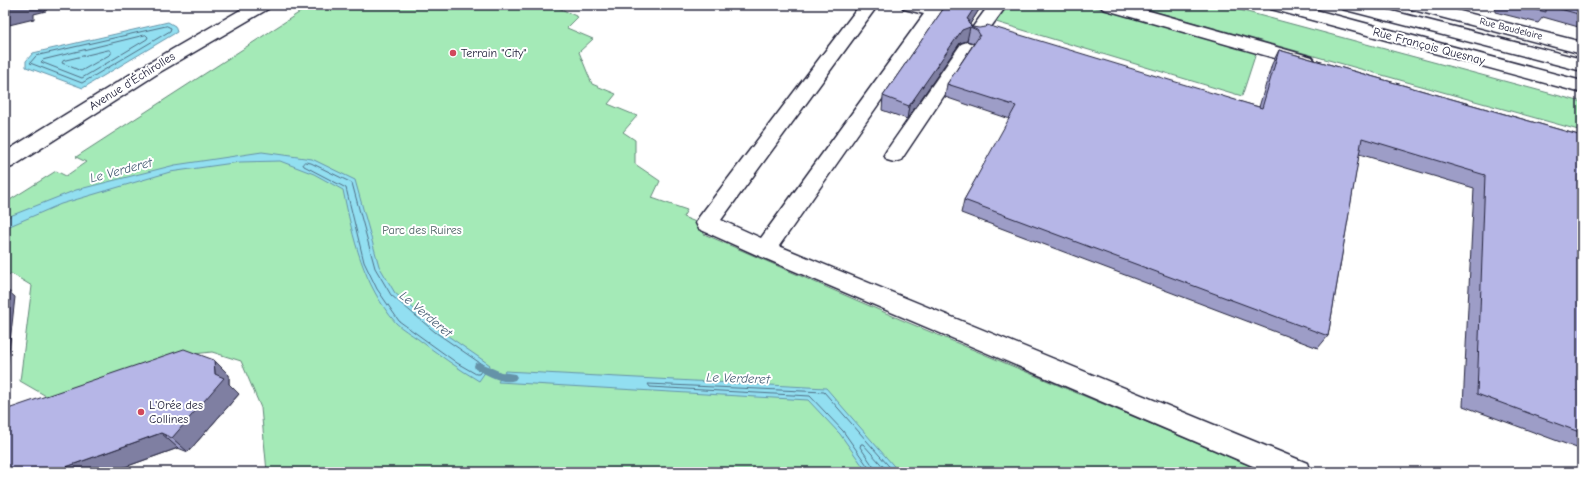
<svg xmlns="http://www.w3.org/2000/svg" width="1587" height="477" font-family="'Comic Neue',sans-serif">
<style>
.green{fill:#a4eab7;stroke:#638679}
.water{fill:#92dff1;stroke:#6593a8}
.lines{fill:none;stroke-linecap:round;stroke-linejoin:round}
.shore{stroke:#4f6e84;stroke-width:1}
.stream{fill:#6593a8;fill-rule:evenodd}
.minor-casing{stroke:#22223b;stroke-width:3}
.minor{fill:#fff;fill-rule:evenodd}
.wall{fill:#9d9dc7;stroke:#22223b}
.shaded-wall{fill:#7f7fa2;stroke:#22223b}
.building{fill:#b6b6e7;stroke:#22223b}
.poi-dot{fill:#d1495b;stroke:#fff;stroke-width:1.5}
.labels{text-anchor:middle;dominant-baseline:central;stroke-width:4;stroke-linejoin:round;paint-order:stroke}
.far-street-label{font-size:10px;fill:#22223b;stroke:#fff}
.street-label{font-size:12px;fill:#22223b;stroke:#fff}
.poi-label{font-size:12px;fill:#22223b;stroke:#fff;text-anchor:start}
.park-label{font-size:12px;fill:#495e60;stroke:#fff}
.water-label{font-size:13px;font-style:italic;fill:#445b72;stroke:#fff}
</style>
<rect width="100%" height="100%" fill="#fff"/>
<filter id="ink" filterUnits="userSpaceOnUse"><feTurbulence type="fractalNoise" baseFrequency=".025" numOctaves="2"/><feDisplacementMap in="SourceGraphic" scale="8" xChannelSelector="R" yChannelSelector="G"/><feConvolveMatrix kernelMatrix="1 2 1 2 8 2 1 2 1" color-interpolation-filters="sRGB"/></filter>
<g filter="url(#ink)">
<g class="green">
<polygon points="311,5 556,5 557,7 578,17 567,28 593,39 579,52 592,84 616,94 608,104 637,116 623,132 635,140 635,164 660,181 652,198 687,210 683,217 701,224 704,234 902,320 1266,472 267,472 261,408 241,361 212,352 184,355 53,400 20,381 32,286 12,274 5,275 5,203 56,171 66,176 86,162 76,157"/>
<polygon points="1006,5 1087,5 1256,53 1242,96 996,22"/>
<polygon points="1132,5 1221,5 1582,102 1582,131"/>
</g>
<g class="water">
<polygon points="168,22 175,26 177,32 83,88 26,67 26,61 33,53"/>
<path d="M262,152L312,159L355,180L379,266L395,293L438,329L490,365L479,381C457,368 438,354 418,339C411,334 402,329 396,323C363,285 353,238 343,190L314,174L280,161L240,162L170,172L61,204L5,228V218L76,190L175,165Z"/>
<polygon points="505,371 826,388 899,472 867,472 840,434 808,400 498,382"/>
</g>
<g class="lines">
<g class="shore">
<polygon points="167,26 171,28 170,31 82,83 30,63 36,56"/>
<polygon points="146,35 148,37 147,39 82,78 41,62 43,60"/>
<polygon points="109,50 111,51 111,54 81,71 62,63 63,61"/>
<polygon points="305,162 311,163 352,183 375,268 391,295 435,332 483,365 484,367 479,374 476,374 457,363 399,321 377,289 364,262 346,188 304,166 303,164"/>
<polyline points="870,472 869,468 843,431 810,396 650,387 648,384 824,392 894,472"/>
<polyline points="875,472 873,466 860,447 861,444 863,444 888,472"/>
</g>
<path class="stream" d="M478,362L501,372L515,374L517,377L515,380C502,385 487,374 475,369L474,366L475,363Z"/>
<g class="minor-casing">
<g id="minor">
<polygon points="249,5 271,5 268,9 160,72 12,167 5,169 5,152 8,150 147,64"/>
<path d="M860,5H878L721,220L761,238L924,14L904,9L901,5C913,5 935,1 943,12L779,246L1307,463L1310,472H1267L757,255L699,229L696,223L699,217Z"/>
<polygon points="989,5 1007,5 982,39 976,40 970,39 967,35"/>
<polygon points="1100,5 1128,5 1312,57 1315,61 1312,65 1306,67 1103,9"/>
<polygon points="1268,5 1297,5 1582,81 1582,93 1271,9"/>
<polygon points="1339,5 1368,5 1582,59 1582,71 1342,9"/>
<polygon points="1407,5 1436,5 1582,42 1582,54 1410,9"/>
<polygon points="967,42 973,44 976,48 901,160 894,162 887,160 884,155 887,150 961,44"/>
</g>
</g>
<use href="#minor" class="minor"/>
</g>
<g class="wall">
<polygon points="936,5 982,5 970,24 972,27 1259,107 1272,64 1279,50 1582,136 1582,275 1579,274 1582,332 1582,450 1463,406 1474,188 1359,154 1328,336 1318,348 961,213 964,200 1010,119 945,97 947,84 974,43 967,41 960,43 907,119 882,110 883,96 944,8"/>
<polygon points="1495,5 1582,5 1582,28 1543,17 1538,23 1495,12"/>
<polygon points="214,360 229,375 229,384 239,394 188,452 178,448 111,472 5,472"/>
</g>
<g class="shaded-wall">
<polygon points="5,5 47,5 46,11 34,14 34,19 5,26"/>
<polygon points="976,5 982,5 968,27 970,27 967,41 960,43 907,119 909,106"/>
<polygon points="5,288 15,297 5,388"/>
<polygon points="214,360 229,375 229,384 239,394 188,452 172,438 215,374"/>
<polygon points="161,433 178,448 111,472 52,472"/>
</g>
<g class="building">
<polygon points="946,5 976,5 967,19 969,20 968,23 972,27 979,28 985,27 987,25 1262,108 1279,50 1582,136 1582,257 1578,256 1582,332 1582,433 1477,394 1485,175 1362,138 1328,336 964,200 1016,106 947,84 980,35 977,30 970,27 962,30 909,106 883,96"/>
<polygon points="1516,5 1582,5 1582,15 1546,5 1546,12"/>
<polygon points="184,349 214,360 215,374 224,378 172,438 161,433 52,472 5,472 5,410"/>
</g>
</g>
<g class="poi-dot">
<circle cx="453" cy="53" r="4"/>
<circle cx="141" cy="412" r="4"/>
</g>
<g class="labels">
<g class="far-street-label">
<text transform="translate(1511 29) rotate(14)">Rue Baudelaire</text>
</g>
<g class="street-label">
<text transform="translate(1429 46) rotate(15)">Rue François Quesnay</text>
<text transform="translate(132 81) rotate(-32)">Avenue d'Échirolles</text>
</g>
<g class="poi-label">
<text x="461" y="53">Terrain "City"</text>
<text x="149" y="405">L'Orée des<tspan x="149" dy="14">Collines</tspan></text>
</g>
<g class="park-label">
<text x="422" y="230">Parc des Ruires</text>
</g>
<g class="water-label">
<text transform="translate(121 170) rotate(-15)">Le Verderet</text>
<text transform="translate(426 314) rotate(40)">Le Verderet</text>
<text transform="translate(738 378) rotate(2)">Le Verderet</text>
</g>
</g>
<rect width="1587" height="477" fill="none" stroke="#fff" stroke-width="20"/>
<rect x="10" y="10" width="1567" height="457" fill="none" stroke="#22223b" stroke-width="1.5" filter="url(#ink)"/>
</svg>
